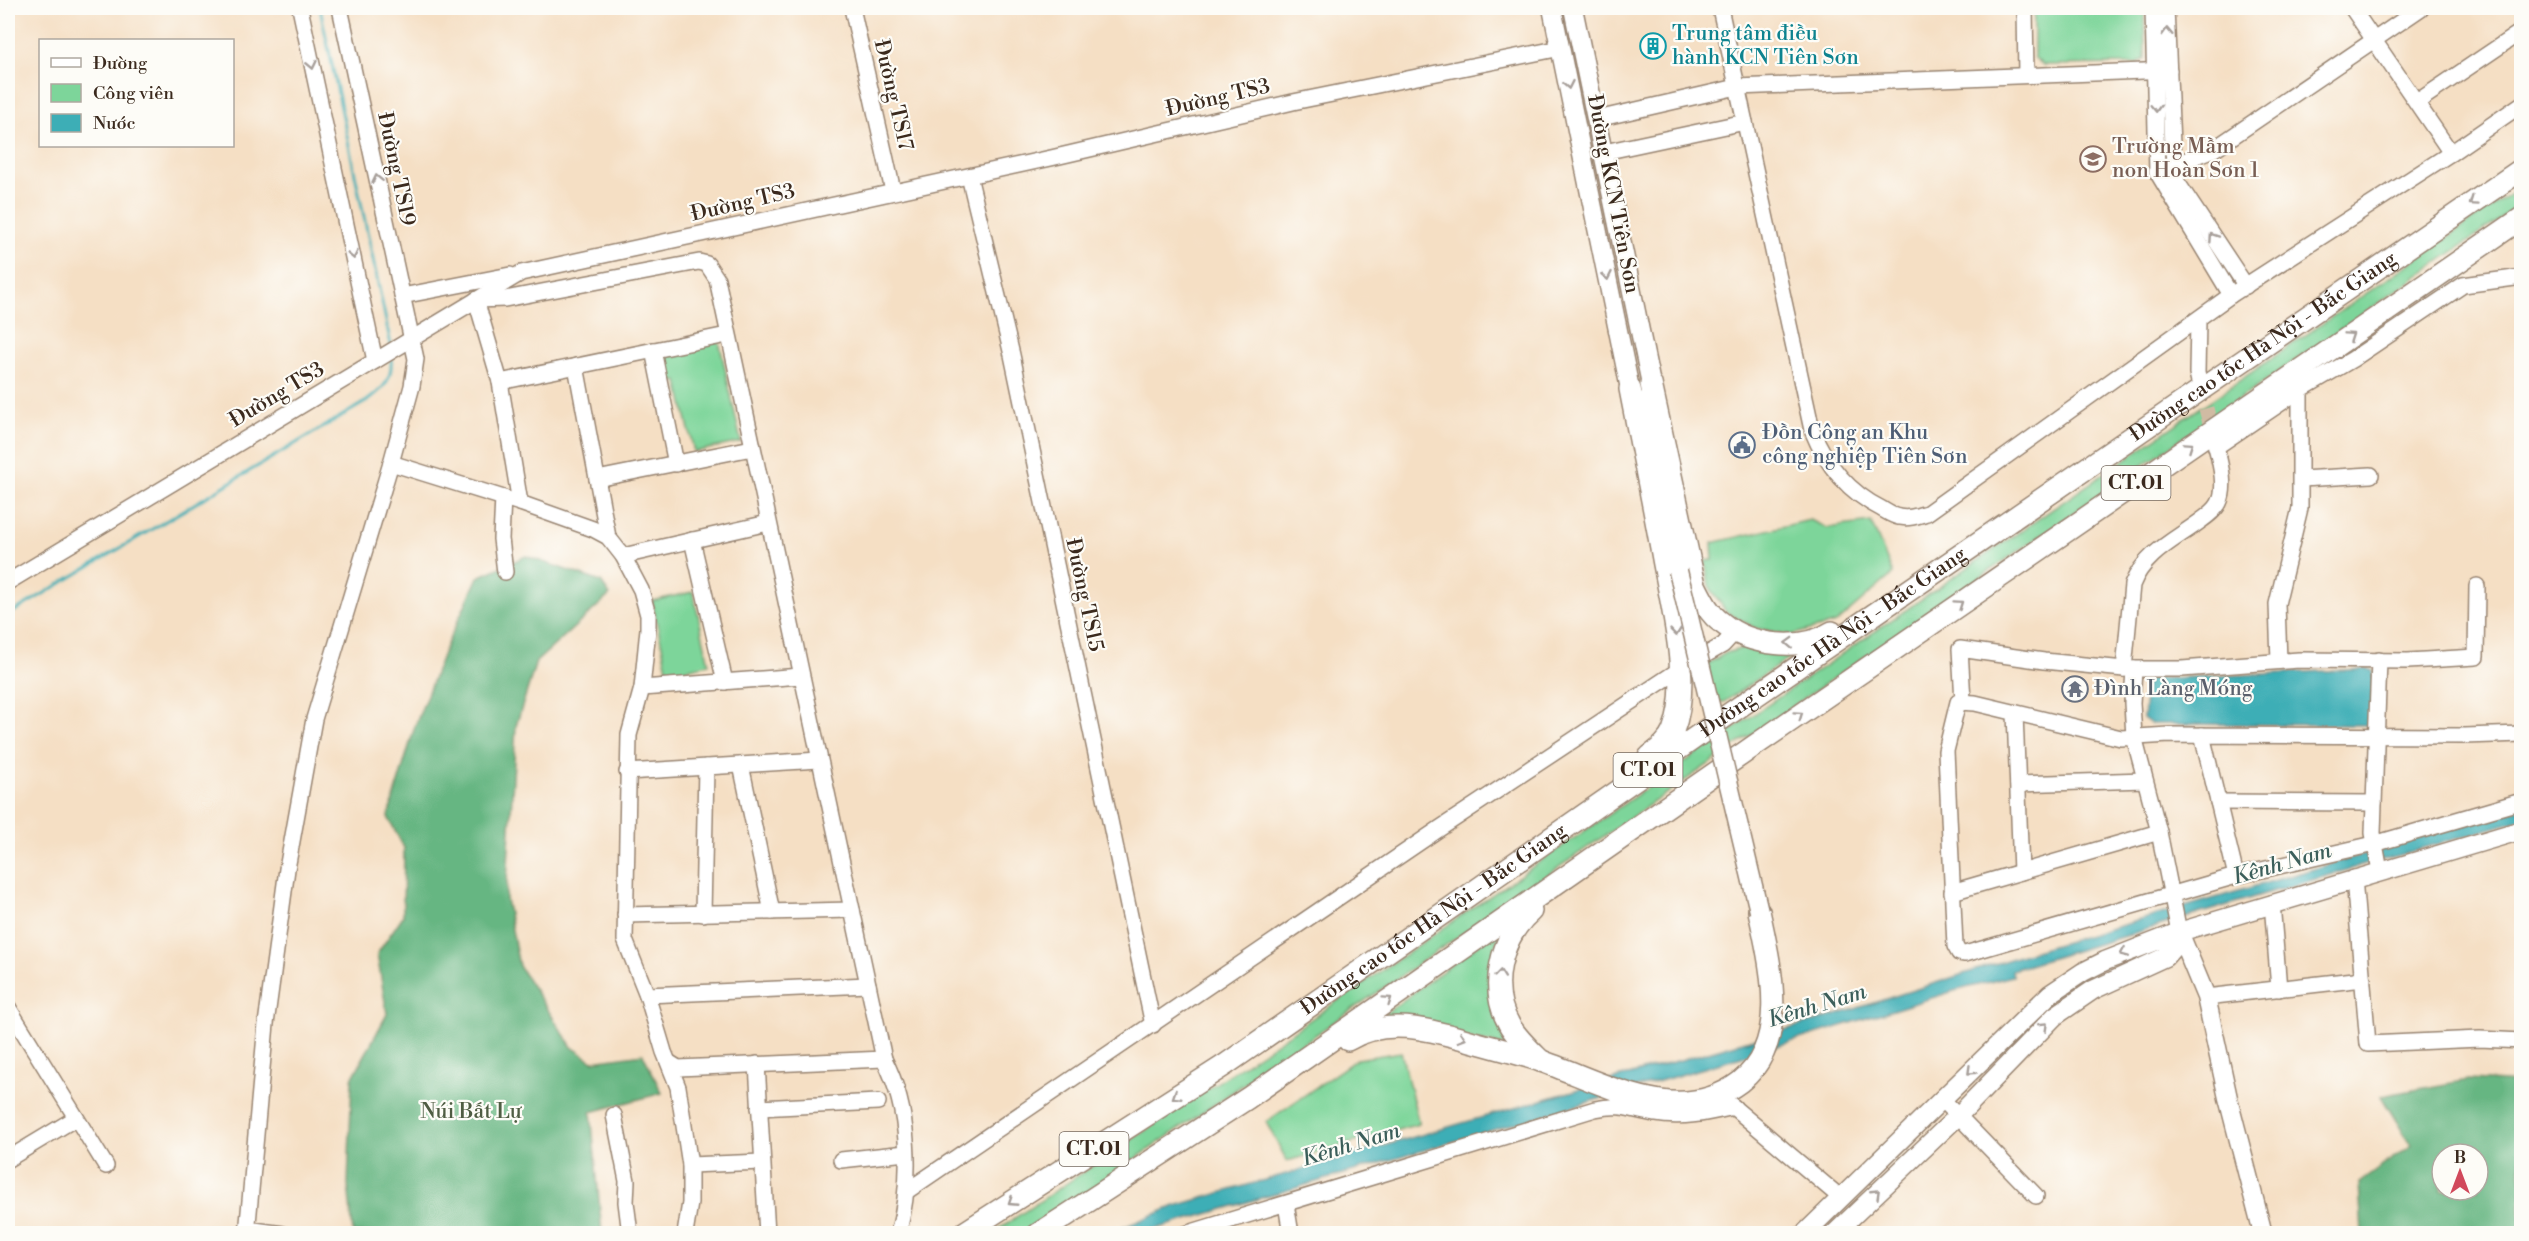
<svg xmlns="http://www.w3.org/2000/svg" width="2529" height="1241" font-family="'Libre Bodoni',serif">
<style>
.green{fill:#7dd59a;stroke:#5c805c;stroke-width:1.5}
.forest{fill:#66b682;stroke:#507050;stroke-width:1.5;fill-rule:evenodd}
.water{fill:#3daeb6;stroke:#3c6c6a;stroke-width:1.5}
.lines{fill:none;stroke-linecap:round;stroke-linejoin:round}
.stream{stroke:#3daeb6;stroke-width:3}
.minor-tunnel{stroke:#d0bba3;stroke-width:15;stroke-dasharray:15 8;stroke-linecap:butt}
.minor-casing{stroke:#988471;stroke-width:18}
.major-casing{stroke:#988471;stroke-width:21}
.highway-casing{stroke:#988471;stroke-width:24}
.minor{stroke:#fff;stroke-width:15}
.major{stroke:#fff;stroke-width:18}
.highway{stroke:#fff;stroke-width:21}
.major-bridge-casing{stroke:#988471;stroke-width:21;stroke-linecap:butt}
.major-bridge{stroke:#fff;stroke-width:18}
.oneway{stroke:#a79f9a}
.labels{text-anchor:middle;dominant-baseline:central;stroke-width:4.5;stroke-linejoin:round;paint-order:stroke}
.shield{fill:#fdfcf7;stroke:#75695f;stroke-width:1.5}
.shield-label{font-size:20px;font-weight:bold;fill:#3b2a1e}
.culture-label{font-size:21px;fill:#0d838f;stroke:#fdfcf7;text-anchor:start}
.street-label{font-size:21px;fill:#3b2a1e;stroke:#fdfcf7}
.education-label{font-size:21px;fill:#785e54;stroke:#fdfcf7;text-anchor:start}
.service-label{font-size:21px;fill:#4e5e75;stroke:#fdfcf7;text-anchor:start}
.worship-label{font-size:21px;fill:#5b616d;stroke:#fdfcf7;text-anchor:start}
.park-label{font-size:21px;fill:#4f5d43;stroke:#fdfcf7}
.water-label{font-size:22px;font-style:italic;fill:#3c5f5b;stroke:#fdfcf7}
</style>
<rect width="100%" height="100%" fill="#fdfcf7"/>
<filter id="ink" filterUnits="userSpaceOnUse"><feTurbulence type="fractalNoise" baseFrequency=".0167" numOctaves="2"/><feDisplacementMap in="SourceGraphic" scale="12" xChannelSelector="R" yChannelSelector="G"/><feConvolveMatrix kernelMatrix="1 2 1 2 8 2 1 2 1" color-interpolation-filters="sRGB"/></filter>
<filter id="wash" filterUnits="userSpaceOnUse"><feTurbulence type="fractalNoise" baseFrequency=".008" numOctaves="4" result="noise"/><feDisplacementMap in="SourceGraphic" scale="24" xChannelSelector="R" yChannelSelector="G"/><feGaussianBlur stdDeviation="1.35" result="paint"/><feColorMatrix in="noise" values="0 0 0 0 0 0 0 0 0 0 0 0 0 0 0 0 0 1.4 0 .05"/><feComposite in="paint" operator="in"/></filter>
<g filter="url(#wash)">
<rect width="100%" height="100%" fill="#f5dfc4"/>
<g class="green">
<polygon points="2034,8 2144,8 2145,59 2137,64 2043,65 2034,57"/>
<polygon points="2521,187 2521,205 1087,1192 1022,1233 991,1234 1269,1048"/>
<polygon points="719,341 741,442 694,452 678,381 666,383 660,353"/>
<polygon points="1810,520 1827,528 1871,522 1893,574 1836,623 1791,635 1755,628 1726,612 1709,586 1705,561 1713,560 1712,543"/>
<polygon points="693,592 709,664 668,673 652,601"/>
<polygon points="1747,647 1801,650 1724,702 1715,702 1705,665 1726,653"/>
<polygon points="1501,928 1494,951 1513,1047 1375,1021"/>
<polygon points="1401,1052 1419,1124 1287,1161 1266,1122 1357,1059"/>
</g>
<g class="forest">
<polygon points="526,556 601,582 610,595 536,662 516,726 506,899 519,966 572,1047 593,1061 643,1054 662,1093 591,1112 602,1233 353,1233 348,1184 352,1079 387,1014 377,954 403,916 404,848 388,817 415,726 443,653 478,577"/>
<path d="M2468,1080L2521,1083V1233H2362L2359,1183L2411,1145L2381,1096ZM2442,1154H2478V1190H2442Z"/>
</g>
<g class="water">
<polygon points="2369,669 2373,671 2372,725 2151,724 2143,718 2146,685 2150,679"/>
<polygon points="2521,808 2521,820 2271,892 2012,970 2013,976 1954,991 1745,1056 1142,1233 1107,1234 1175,1206 1833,1016 2035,951"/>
</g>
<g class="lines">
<g class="stream">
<polyline points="320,8 391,345"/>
<path d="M8,615L367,401C384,388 393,380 391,357"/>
</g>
</g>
</g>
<g filter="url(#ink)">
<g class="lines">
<polyline class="minor-tunnel" points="2200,386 2214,438"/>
<g class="minor-casing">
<g id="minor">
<polyline points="300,8 375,361"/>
<polyline points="852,8 893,191"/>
<path d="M1720,8L1812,430C1826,465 1848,492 1882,509C1887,512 1893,516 1899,517C1909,519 1917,516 1927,513L2231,295L2451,153L2522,104"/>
<polyline points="2025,8 2026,75"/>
<polyline points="2153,8 2157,172 2231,295"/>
<polyline points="2166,8 2172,145 2177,182 2246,286"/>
<polyline points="2352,8 2451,153"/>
<polyline points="2417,102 2522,31"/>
<polyline points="1597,119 1737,87 2169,70"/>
<polyline points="1604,152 1745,122"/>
<polyline points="2157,172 2214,149 2421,8"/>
<polyline points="969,176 1012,355 1153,1025"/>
<polyline points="402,296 510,275"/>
<polyline points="2198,321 2197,373 2200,386"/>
<polyline points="653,350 676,464"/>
<polyline points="576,366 608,537"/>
<polyline points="500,382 727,335"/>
<polyline points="2216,447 2300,390 2353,359 2463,285 2522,277"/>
<polyline points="391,463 520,503 593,529 608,537 623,556 641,590 648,615 648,629 642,688 629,735 625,940 647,995 664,1052 678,1087 690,1165 690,1203 685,1234"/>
<polyline points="597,479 752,448"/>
<polyline points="2301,479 2371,475"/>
<polyline points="503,498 501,539 505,572"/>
<path d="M520,503L500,382L476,300L505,299L699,262L707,264L717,279L884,1059C910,1109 913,1179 898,1234"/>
<polyline points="692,540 725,682"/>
<polyline points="623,556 768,523"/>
<polyline points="8,582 521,273 1051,158 1293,102 1561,48"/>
<polyline points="2379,660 2373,833 2380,871"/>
<polyline points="2279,661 2277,604 2300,508 2300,390"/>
<path d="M2124,669L2132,585C2144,554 2173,541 2199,522C2206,517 2215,511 2219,503C2228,485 2218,456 2214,438"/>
<polyline points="2134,669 2132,703 2134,737 2159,832 2179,932"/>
<polyline points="642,688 801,676"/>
<polyline points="1963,701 1960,649 2044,661 2124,669 2182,669 2299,660 2408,661 2476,657 2477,586"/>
<polyline points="2015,713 2021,872"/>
<polyline points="2522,734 2465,736 2169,735 2121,738 1975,703 1958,702 1946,751 1955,946 1959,953 1965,954 2236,876 2374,844 2522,801"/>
<polyline points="2202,735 2236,876"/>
<polyline points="741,765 772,912"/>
<polyline points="627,772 819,760"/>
<polyline points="2018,784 2145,780"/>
<polyline points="2218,802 2374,803"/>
<polyline points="2354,878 2368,1044 2480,1039 2522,1041"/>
<polyline points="1952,892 2159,832"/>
<polyline points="2272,903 2279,989"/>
<polyline points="703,914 706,767"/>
<polyline points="625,915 852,910"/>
<polyline points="647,995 868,985"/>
<polyline points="2206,997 2363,979"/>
<polyline points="8,1007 106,1166"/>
<polyline points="670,1063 678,1068 884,1059"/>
<polyline points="757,1064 767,1234"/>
<polyline points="1942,1099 2036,1196"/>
<polyline points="1726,1101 1841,1198"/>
<polyline points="759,1108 878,1102"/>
<polyline points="614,1115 627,1181 626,1202 630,1234"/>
<polyline points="8,1159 76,1118"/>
<polyline points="841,1160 906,1153"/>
<polyline points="690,1165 762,1162"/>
<polyline points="907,1191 1439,829 1679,670 1723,645 1735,632"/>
<polyline points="1286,1204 1291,1234"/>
<polyline points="247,1229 283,1234"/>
<polyline points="247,1234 266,1024 287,869 314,719 391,463 412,386 416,359 340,8"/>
<path d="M1185,1234L1595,1109C1622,1103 1630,1110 1655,1114C1682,1119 1708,1113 1734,1107"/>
</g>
</g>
<g class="major-casing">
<g id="major">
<polyline points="1552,8 1630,389 1636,402"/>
<polyline points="1573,8 1651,384 1650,432 1678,571"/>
<polyline points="2179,932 2206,997 2228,1098 2263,1234"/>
<polyline points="1804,1234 2050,994 2083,972 2105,961 2179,932 2522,830"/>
<polyline points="1834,1234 1958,1116 2055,1016 2093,990 2165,957 2173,948 2179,932"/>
</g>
</g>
<g class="highway-casing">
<g id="highway">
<path d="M1651,384L1695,585C1702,599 1709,614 1722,623C1750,646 1802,652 1832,632"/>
<path d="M1630,389C1641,446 1653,502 1663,559C1672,609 1692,683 1673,731C1668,743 1659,749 1649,757"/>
<path d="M1531,911C1500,938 1488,989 1510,1026C1518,1039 1530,1050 1541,1061"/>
<path d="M1348,1040C1384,1017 1428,1029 1467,1040C1491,1047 1517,1053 1541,1061C1603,1082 1678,1129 1740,1082C1791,1043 1770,963 1759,911"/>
<path id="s1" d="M962,1234L1225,1065L1729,714L2522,169"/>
<polyline points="1038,1234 1248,1098 1751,748 2522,218"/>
</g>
</g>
<use href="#minor" class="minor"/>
<use href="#major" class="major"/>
<use href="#highway" class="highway"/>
<g class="major-bridge-casing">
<polyline id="major-bridge" points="1678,571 1759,911"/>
</g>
<use href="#major-bridge" class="major-bridge"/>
</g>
<defs><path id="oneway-chevron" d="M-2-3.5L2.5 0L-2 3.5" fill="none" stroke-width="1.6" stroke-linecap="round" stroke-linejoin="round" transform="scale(1.5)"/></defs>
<g class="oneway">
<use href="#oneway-chevron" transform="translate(2167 32) rotate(-92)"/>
<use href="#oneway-chevron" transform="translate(312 65) rotate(78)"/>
<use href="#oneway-chevron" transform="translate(1568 85) rotate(79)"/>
<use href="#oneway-chevron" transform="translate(2156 108) rotate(88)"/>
<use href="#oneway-chevron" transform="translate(377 179) rotate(-102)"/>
<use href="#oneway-chevron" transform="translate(2473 202) rotate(145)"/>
<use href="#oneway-chevron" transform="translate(2213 237) rotate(-124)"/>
<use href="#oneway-chevron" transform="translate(353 255) rotate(78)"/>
<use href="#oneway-chevron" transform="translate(1607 276) rotate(79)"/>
<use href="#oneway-chevron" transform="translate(2350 336) rotate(-34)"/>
<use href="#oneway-chevron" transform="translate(2189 446) rotate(-34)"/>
<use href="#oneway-chevron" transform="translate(1959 604) rotate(-35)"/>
<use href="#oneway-chevron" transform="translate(1676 632) rotate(84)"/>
<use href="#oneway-chevron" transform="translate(1789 643) rotate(-178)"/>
<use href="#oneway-chevron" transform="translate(1799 715) rotate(-35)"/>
<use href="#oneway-chevron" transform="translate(2124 953) rotate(157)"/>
<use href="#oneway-chevron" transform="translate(1500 974) rotate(-84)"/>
<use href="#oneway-chevron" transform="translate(1388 1000) rotate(-35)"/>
<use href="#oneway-chevron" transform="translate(2044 1026) rotate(-44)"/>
<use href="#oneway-chevron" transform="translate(1462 1038) rotate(16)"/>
<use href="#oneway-chevron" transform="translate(1971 1071) rotate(136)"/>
<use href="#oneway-chevron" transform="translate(1176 1096) rotate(147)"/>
<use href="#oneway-chevron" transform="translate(1876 1193) rotate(-44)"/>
<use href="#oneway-chevron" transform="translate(1012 1202) rotate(147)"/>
</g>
</g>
<defs>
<g id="building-ring" transform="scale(1.35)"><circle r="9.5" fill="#fdfcf7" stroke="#0f9aa8" stroke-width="1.5"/><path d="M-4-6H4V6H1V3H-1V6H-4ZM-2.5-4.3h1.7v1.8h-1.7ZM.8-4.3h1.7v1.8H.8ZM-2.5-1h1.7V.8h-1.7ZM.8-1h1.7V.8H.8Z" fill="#0f9aa8"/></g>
<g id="school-ring" transform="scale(1.35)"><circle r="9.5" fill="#fdfcf7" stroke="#8d6e63" stroke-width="1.5"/><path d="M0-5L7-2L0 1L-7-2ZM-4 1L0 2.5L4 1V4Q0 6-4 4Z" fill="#8d6e63"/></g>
<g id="civic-ring" transform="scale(1.35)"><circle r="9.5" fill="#fdfcf7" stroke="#5c6f8a" stroke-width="1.5"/><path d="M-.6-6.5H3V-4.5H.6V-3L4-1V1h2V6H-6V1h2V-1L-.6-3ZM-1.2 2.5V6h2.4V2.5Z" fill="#5c6f8a"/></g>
<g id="temple-ring" transform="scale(1.35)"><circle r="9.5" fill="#fdfcf7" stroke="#6b7280" stroke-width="1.5"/><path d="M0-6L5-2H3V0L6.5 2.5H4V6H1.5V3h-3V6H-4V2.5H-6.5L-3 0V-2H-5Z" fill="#6b7280"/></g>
</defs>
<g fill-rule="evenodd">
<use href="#building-ring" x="1653" y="46"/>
<use href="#school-ring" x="2093" y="159"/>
<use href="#civic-ring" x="1742" y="445"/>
<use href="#temple-ring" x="2075" y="689"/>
</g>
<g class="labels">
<g class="shield">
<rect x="2101.5" y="466" width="69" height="34" rx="4.5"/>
<rect x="1613.5" y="753" width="69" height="34" rx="4.5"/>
<rect x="1059.5" y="1132" width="69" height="34" rx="4.5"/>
</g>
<g class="shield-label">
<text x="2136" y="483">CT.01</text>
<text x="1648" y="770">CT.01</text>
<text x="1094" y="1149">CT.01</text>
</g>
<g class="culture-label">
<text x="1672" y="34">Trung tâm điều<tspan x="1672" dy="24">hành KCN Tiên Sơn</tspan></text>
</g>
<g class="street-label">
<text transform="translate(893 95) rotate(77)">Đường TS17</text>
<text transform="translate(1218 98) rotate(-13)">Đường TS3</text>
<text transform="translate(396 169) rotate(78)">Đường TS19</text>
<text transform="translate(1613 194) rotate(79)">Đường KCN Tiên Sơn</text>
<text transform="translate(743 203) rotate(-13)">Đường TS3</text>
<text stroke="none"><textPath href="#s1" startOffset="1575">Đường cao tốc Hà Nội - Bắc Giang</textPath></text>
<text transform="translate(277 395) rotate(-31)">Đường TS3</text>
<text transform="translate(1084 595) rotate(78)">Đường TS15</text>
<text stroke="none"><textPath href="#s1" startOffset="1053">Đường cao tốc Hà Nội - Bắc Giang</textPath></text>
<text stroke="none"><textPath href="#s1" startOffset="567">Đường cao tốc Hà Nội - Bắc Giang</textPath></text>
</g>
<g class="education-label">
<text x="2112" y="147">Trường Mầm<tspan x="2112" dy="24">non Hoàn Sơn 1</tspan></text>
</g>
<g class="service-label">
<text x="1762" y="433">Đồn Công an Khu<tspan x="1762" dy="24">công nghiệp Tiên Sơn</tspan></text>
</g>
<g class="worship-label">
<text x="2094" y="689">Đình Làng Móng</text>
</g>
<g class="park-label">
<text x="471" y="1112">Núi Bất Lự</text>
</g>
<g class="water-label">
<text transform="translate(2282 864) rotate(-16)">Kênh Nam</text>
<text transform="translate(1817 1006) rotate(-17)">Kênh Nam</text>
<text transform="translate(1351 1145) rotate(-17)">Kênh Nam</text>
</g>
</g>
<rect width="2529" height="1241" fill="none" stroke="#fdfcf7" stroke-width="30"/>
<rect x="39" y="39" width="195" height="108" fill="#fdfcf7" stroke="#afa8a0" stroke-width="1.5"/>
<rect x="51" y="58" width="30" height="9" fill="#ffffff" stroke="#afa8a0" stroke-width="1.5"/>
<text x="93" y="69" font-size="18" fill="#3b2a1e">Đường</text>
<rect x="51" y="84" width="30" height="18" fill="#7dd59a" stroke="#afa8a0" stroke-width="1.5"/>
<text x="93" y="99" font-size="18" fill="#3b2a1e">Công viên</text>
<rect x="51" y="114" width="30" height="18" fill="#3daeb6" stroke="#afa8a0" stroke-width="1.5"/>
<text x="93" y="129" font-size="18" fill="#3b2a1e">Nước</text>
<g transform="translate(2460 1172)"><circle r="28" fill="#fdfcf7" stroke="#afa8a0" stroke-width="1.5"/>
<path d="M0-4.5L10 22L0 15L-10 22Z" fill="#d1495b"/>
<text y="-9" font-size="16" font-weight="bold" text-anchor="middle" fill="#3b2a1e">B</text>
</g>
</svg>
